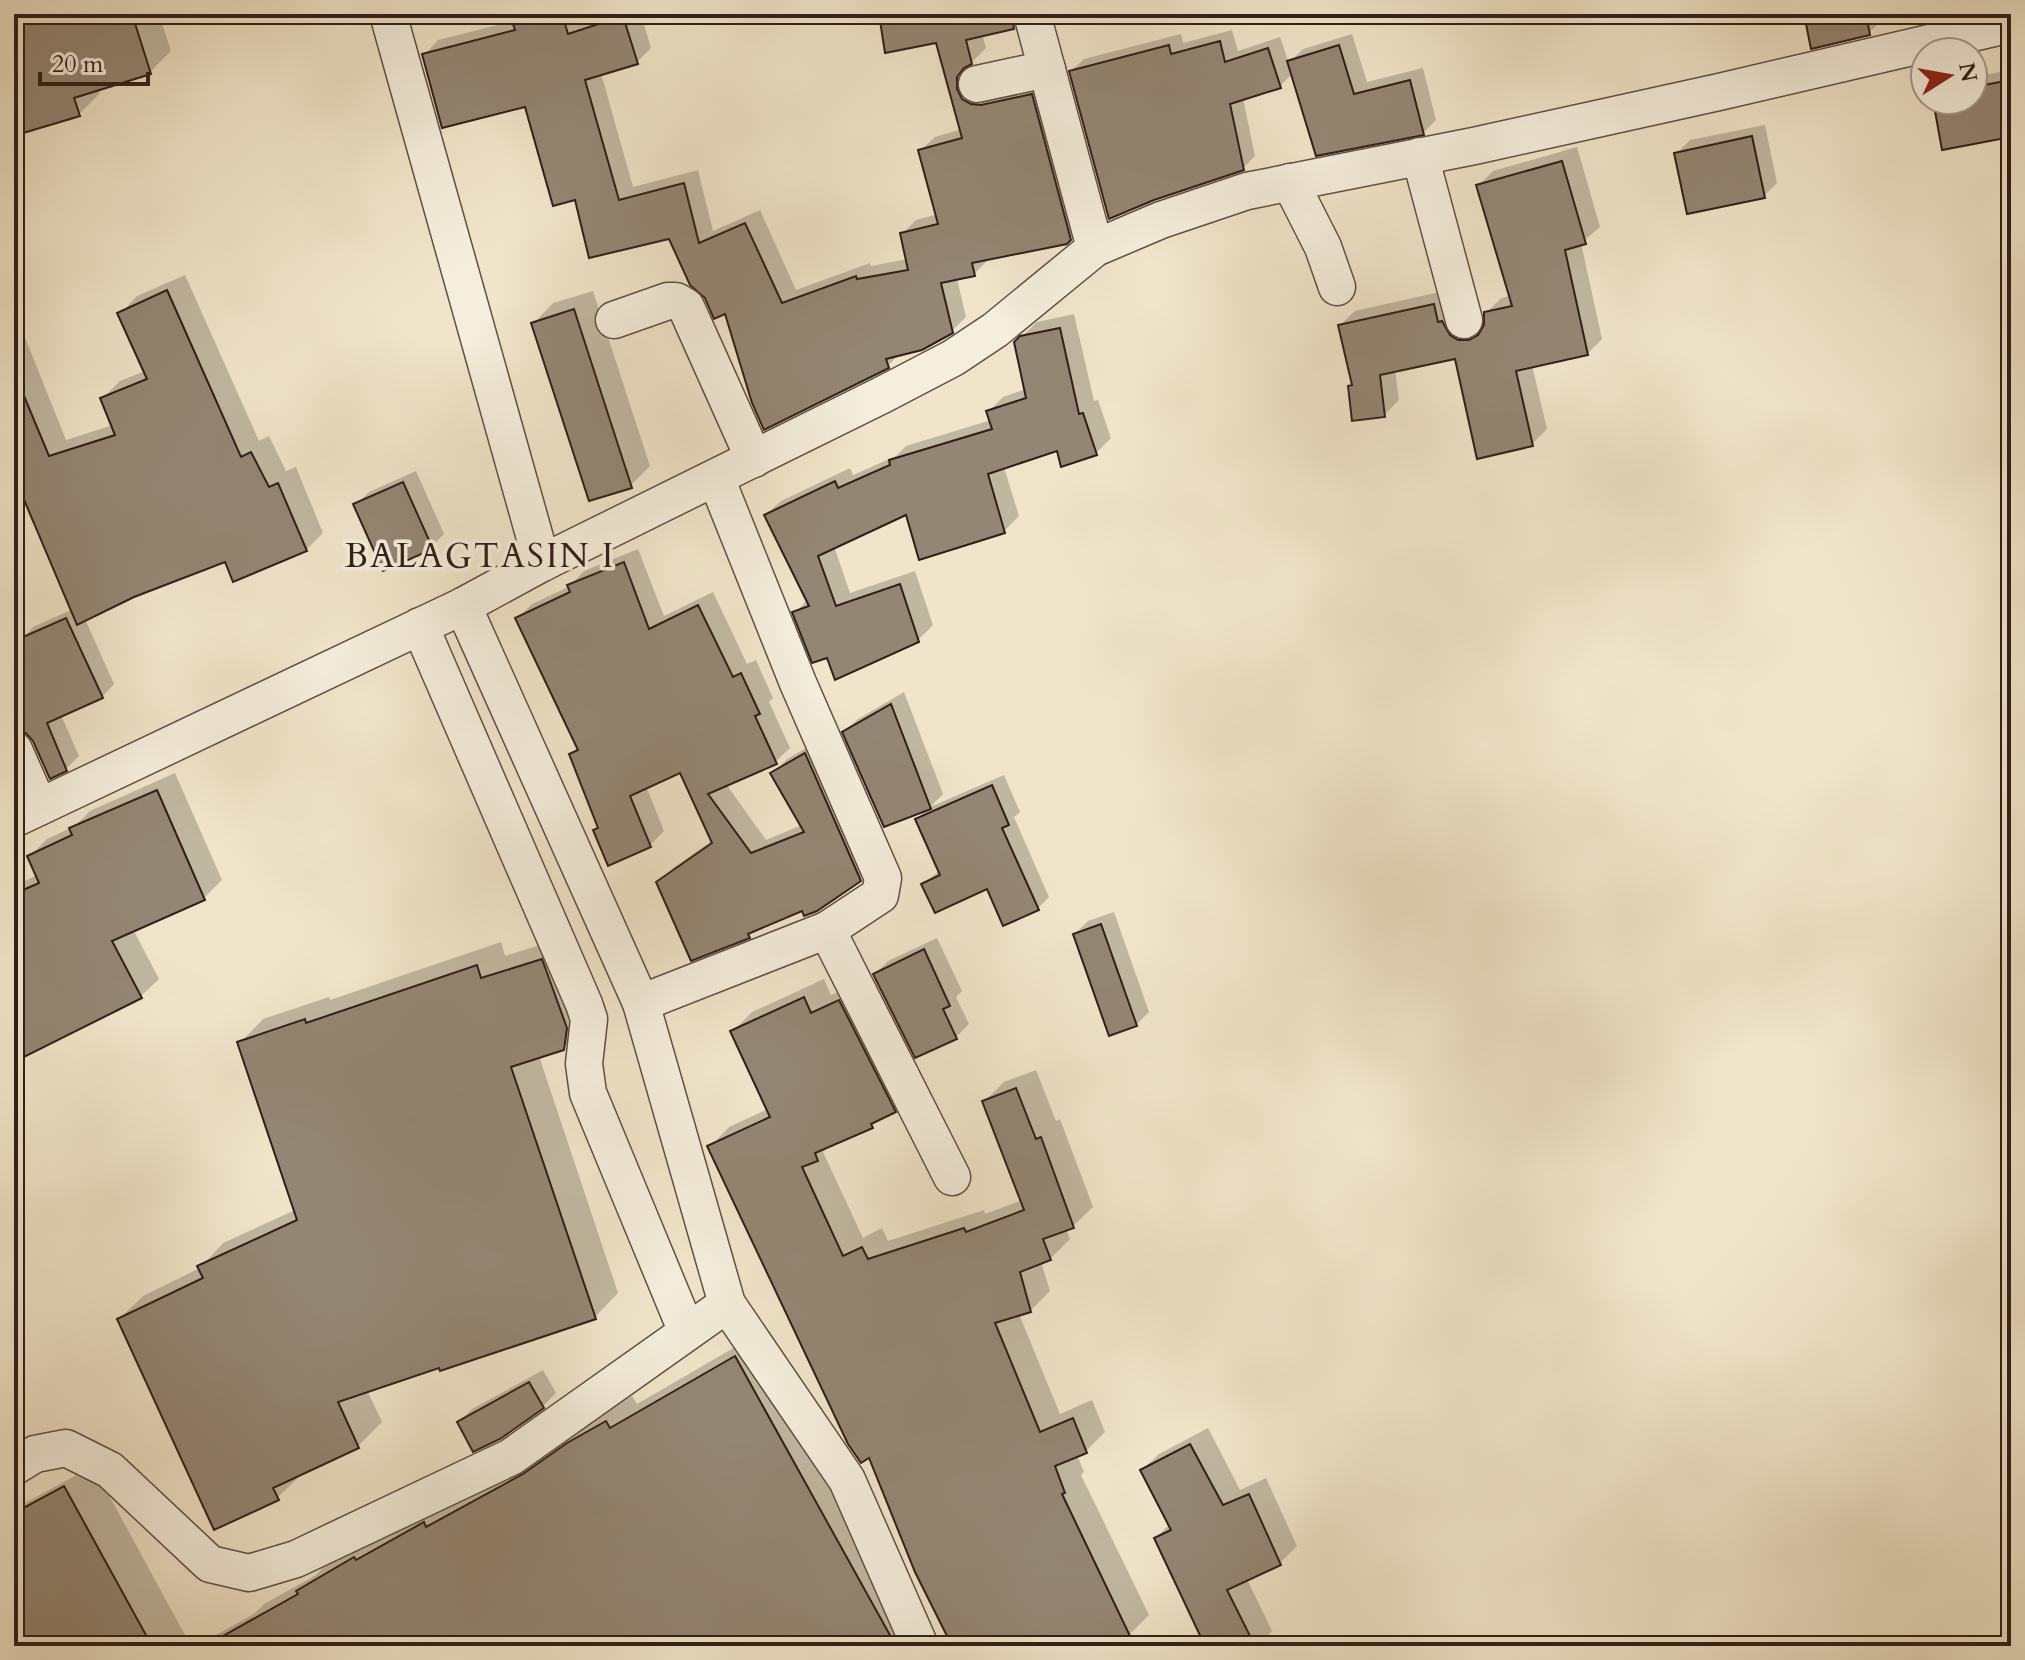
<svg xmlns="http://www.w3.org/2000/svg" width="2025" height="1660" font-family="Cardo,serif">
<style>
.shadow{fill:#0003}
.building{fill:#938674;stroke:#2f1f17;stroke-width:2}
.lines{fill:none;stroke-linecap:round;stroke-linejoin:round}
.minor-casing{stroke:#5f5044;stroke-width:39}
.minor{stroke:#f5eedd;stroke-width:36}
.labels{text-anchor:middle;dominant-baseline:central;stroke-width:7;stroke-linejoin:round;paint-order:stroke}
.quarter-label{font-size:34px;letter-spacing:2px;fill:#2f1f17;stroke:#f5eedd}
</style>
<rect width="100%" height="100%" fill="#f0e5ca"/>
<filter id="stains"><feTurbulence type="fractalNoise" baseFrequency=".0025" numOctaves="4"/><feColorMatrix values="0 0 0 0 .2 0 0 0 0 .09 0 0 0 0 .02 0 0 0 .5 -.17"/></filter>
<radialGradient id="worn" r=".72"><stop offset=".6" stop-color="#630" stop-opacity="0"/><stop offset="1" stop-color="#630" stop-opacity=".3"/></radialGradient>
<g class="shadow">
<polygon points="14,14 159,14 171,51 150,72 98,89 100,93 79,114 14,107"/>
<polygon points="517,14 580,14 582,21 603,14 641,14 651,48 637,62 601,73 633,187 698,170 713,231 760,210 796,290 870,263 871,266 908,259 902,234 916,220 938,214 920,151 935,137 962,129 937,41 881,14 1017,14 1003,29 982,34 986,48 971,63 970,74 1046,81 1084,224 1066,242 988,260 974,274 957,278 966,317 952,331 900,353 888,366 726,311 706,296 670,237 577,198 526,104 424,55 438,40 514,21"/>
<polygon points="1806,14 1881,14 1882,20 1869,33"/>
<polygon points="1232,30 1238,51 1280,37 1289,63 1303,49 1352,34 1367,82 1423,68 1436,120 1423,133 1293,73 1280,86 1243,98 1255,156 1243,168 1071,71 1084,59 1181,34 1183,43"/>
<polygon points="2011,70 2011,135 1935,100 1973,100 1973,77"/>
<polygon points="1765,125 1777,183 1764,196 1677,153 1690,140"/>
<polygon points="1577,147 1600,227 1581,243 1602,339 1587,354 1532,365 1547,429 1532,444 1457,357 1395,370 1399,400 1384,415 1350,387 1353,383 1340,325 1355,311 1448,290 1473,326 1486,326 1486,313 1501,298 1511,296 1478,186 1493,171"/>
<polygon points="185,275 259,441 269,436 286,471 296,467 323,533 306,550 226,560 134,596 85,619 114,684 102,697 61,715 79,756 66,769 28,732 14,727 14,650 33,627 73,609 23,492 14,496 14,310 66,440 113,425 103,398 120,381 145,371 120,314 137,296"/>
<polygon points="14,283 20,299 14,305"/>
<polygon points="593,291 650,466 630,486 534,323 553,303"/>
<polygon points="1074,314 1094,401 1098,400 1111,438 1096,453 1063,464 1058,449 1004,467 1019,516 1004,531 907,513 834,546 850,593 915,571 933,625 918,640 828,655 795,613 808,599 766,515 781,501 850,468 853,475 896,456 906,446 991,420 988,412 1003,397 1026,389 1016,342 1037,322"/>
<polygon points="416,471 444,534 431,547 356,505 369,492"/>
<polygon points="638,549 664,616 713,592 747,664 756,660 773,698 769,702 790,748 775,762 726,784 766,840 802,825 773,773 787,759 820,740 874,865 860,879 803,909 756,928 748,936 659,882 673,868 713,840 681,770 646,786 664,831 650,845 595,830 599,826 571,754 578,747 517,619 532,604 570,586 584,571"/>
<polygon points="904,692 943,794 930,807 1004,775 1020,812 1014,817 1049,897 1037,909 988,887 924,884 940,870 917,819 929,807 844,732 858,719"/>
<polygon points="175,773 222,880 204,898 133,929 159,979 140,997 14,1050 14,890 23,882 37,875 29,857 47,839 75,826 90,811"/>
<polygon points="1114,912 1149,1012 1136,1025 1075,934 1088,921"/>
<polygon points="565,937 587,1024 563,1048 539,1056 618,1293 595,1317 367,1390 382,1422 358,1446 301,1475 277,1498 119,1319 143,1296 200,1268 223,1243 295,1210 240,1043 263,1019 329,997 330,1000 501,942 505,956"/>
<polygon points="937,938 962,991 956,997 969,1024 956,1037 875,974 888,961"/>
<polygon points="824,979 831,995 859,982 914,1091 894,1110 881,1117 872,1126 832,1143 823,1152 863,1238 882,1228 888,1241 984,1210 985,1214 1023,1200 984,1102 1004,1082 1036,1070 1056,1121 1060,1119 1093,1207 1073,1226 1066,1229 1070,1239 1050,1259 1041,1262 1050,1291 1030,1311 1019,1314 1060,1414 1092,1400 1105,1432 1086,1451 1077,1455 1084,1472 1081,1475 1149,1615 1129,1635 1105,1646 954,1646 871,1456 710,1147 729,1127 768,1109 732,1032 752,1012"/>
<polygon points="761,1332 936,1646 196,1646 254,1614 264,1604 316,1575 325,1565 381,1532 632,1396 637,1404"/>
<polygon points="543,1370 556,1393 543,1406 459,1422 472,1409"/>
<polygon points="14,1416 20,1430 18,1444 14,1448"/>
<polygon points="1208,1428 1240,1490 1266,1478 1297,1546 1280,1563 1247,1579 1272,1631 1258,1646 1208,1646 1156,1538 1170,1524 1142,1470 1159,1454"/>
<polygon points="93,1466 191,1646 14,1646 14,1509"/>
</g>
<g class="building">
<polygon points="14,14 132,14 151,74 74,98 80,116 20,134 14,114"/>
<polygon points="510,14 562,14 568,34 623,16 638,64 585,80 619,200 684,183 699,243 745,223 782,303 856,276 857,279 908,270 900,233 938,224 918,150 962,138 936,43 885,53 879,14 1012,14 1014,29 966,40 972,64 964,68 957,77 957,89 962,99 971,104 981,105 1032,94 1071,240 1067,244 972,263 975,276 941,283 953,333 922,350 886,359 889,368 764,430 752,403 725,314 714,319 705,298 690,285 669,239 589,258 575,200 553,206 525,107 442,128 422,54 515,30"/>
<polygon points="1804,14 1866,14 1870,35 1811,49"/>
<polygon points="1220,41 1225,62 1268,48 1281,88 1230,104 1244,170 1154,200 1109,219 1069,71 1169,45 1171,54"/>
<polygon points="1339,45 1354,94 1410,80 1424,135 1316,156 1287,61"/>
<polygon points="2011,80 2011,137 1942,150 1933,100 1973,100 1973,87"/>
<polygon points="1752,136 1765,198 1687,214 1674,153"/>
<polygon points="1562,161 1586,244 1565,250 1588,355 1516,371 1533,446 1477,459 1455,359 1380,375 1385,417 1352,421 1348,386 1352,385 1338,325 1434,304 1438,322 1442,321 1450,335 1458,340 1469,340 1478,335 1484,325 1484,312 1512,306 1476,185"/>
<polygon points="167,290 241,457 251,452 269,487 278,483 307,551 233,582 225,562 134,597 77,625 22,495 14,498 14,372 49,456 115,435 100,398 147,379 117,313"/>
<polygon points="574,309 632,488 589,501 531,323"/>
<polygon points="1060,328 1079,414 1083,413 1097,455 1061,467 1057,451 988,474 1005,533 919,560 906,515 818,556 836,606 900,584 919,642 835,680 827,658 812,663 792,612 809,606 764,515 835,481 838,488 890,465 889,460 992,429 986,411 1026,398 1014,342 1020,336"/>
<polygon points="403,482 433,549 383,571 353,504"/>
<polygon points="624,562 649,629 698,605 733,677 741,673 760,714 755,716 777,764 708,794 751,853 804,832 770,773 805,753 861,881 817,911 804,916 802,911 748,934 750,938 691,961 656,882 712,843 680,773 630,796 651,847 608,866 593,830 598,828 569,754 578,750 515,618 570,592 567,585"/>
<polygon points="66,618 103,698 47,723 67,771 50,779 33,741 26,733 14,729 14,641"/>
<polygon points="891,704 931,809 884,827 842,732"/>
<polygon points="992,785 1009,825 1002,828 1039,910 1003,926 987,889 935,913 921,884 940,875 915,819"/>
<polygon points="157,790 205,900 112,941 142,998 14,1062 14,894 39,883 27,856 72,835 69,828"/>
<polygon points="1101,924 1137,1026 1109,1036 1073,934"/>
<polygon points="924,949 950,1006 943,1009 957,1039 915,1058 873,974"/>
<polygon points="542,959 567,1028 564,1050 511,1067 596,1319 440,1371 439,1368 338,1402 359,1448 273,1488 279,1500 214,1530 117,1319 203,1278 197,1266 297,1220 237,1042 305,1019 306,1023 477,965 481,978"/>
<polygon points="804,997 811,1013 839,1000 896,1112 871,1124 873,1128 815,1153 818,1161 802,1167 843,1256 862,1247 868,1259 964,1228 966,1232 1024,1210 982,1101 1016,1088 1036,1139 1041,1137 1074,1228 1043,1239 1051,1260 1020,1272 1031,1312 995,1323 1040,1432 1073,1418 1087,1453 1055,1466 1065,1493 1062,1494 1130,1636 1110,1646 952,1646 915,1572 869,1458 861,1463 848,1444 707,1146 770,1117 730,1031"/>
<polygon points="735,1356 896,1646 205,1646 298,1594 296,1591 354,1557 356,1560 424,1522 426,1527 523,1474 567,1443 606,1421 610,1428"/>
<polygon points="529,1382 544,1408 500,1439 473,1452 457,1422"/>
<polygon points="1190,1444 1223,1505 1249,1494 1281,1565 1227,1590 1255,1646 1205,1646 1154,1538 1171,1530 1140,1470"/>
<polygon points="64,1486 152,1646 14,1646 14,1513"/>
</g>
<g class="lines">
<g class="minor-casing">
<g id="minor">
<polyline points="388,14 542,563"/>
<polyline points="1032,14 1095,248"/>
<polyline points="977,84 1047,69"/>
<polyline points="1420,156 1464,320"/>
<polyline points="1290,182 1323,247 1337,287"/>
<polyline points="614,320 668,301 676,301 686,307 754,459"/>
<polyline points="716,478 798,683 883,878 880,895 827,930"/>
<polyline points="463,606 641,1003 727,1304 847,1480 920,1646"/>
<polyline points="420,626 584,1004 589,1019 584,1064 588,1093 687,1332"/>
<polyline points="14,750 39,807"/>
<polyline points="14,819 463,606 542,563 882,395 953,358 995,330 1095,248 1161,220 1247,191 1474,146 1719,92 2011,24"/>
<polyline points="641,1003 827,930 952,1177"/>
<polyline points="14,1467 35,1454 66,1448 110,1470 210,1564 249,1573 296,1559 511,1457 727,1304"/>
</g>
</g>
<use href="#minor" class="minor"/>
</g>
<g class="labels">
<g class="quarter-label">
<text x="480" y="556">BALAGTASIN I</text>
</g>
</g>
<rect width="2025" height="1660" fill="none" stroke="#f0e5ca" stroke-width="48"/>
<rect x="16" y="16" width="1993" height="1628" fill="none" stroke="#2f1f17" stroke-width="4"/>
<rect x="24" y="24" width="1977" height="1612" fill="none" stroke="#2f1f17" stroke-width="2"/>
<g transform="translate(1949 76) rotate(79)"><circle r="38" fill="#f5eedd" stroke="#a69b8e" stroke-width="2"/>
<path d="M0-6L14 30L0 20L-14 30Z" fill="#8f2418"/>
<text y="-12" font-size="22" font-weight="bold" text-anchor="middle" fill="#2f1f17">N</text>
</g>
<path d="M40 72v12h108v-12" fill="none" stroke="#2f1f17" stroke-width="4"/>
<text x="52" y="72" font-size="24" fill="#2f1f17" stroke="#f5eedd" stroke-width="6" paint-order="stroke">20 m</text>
<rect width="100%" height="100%" filter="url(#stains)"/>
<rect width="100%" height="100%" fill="url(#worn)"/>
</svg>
